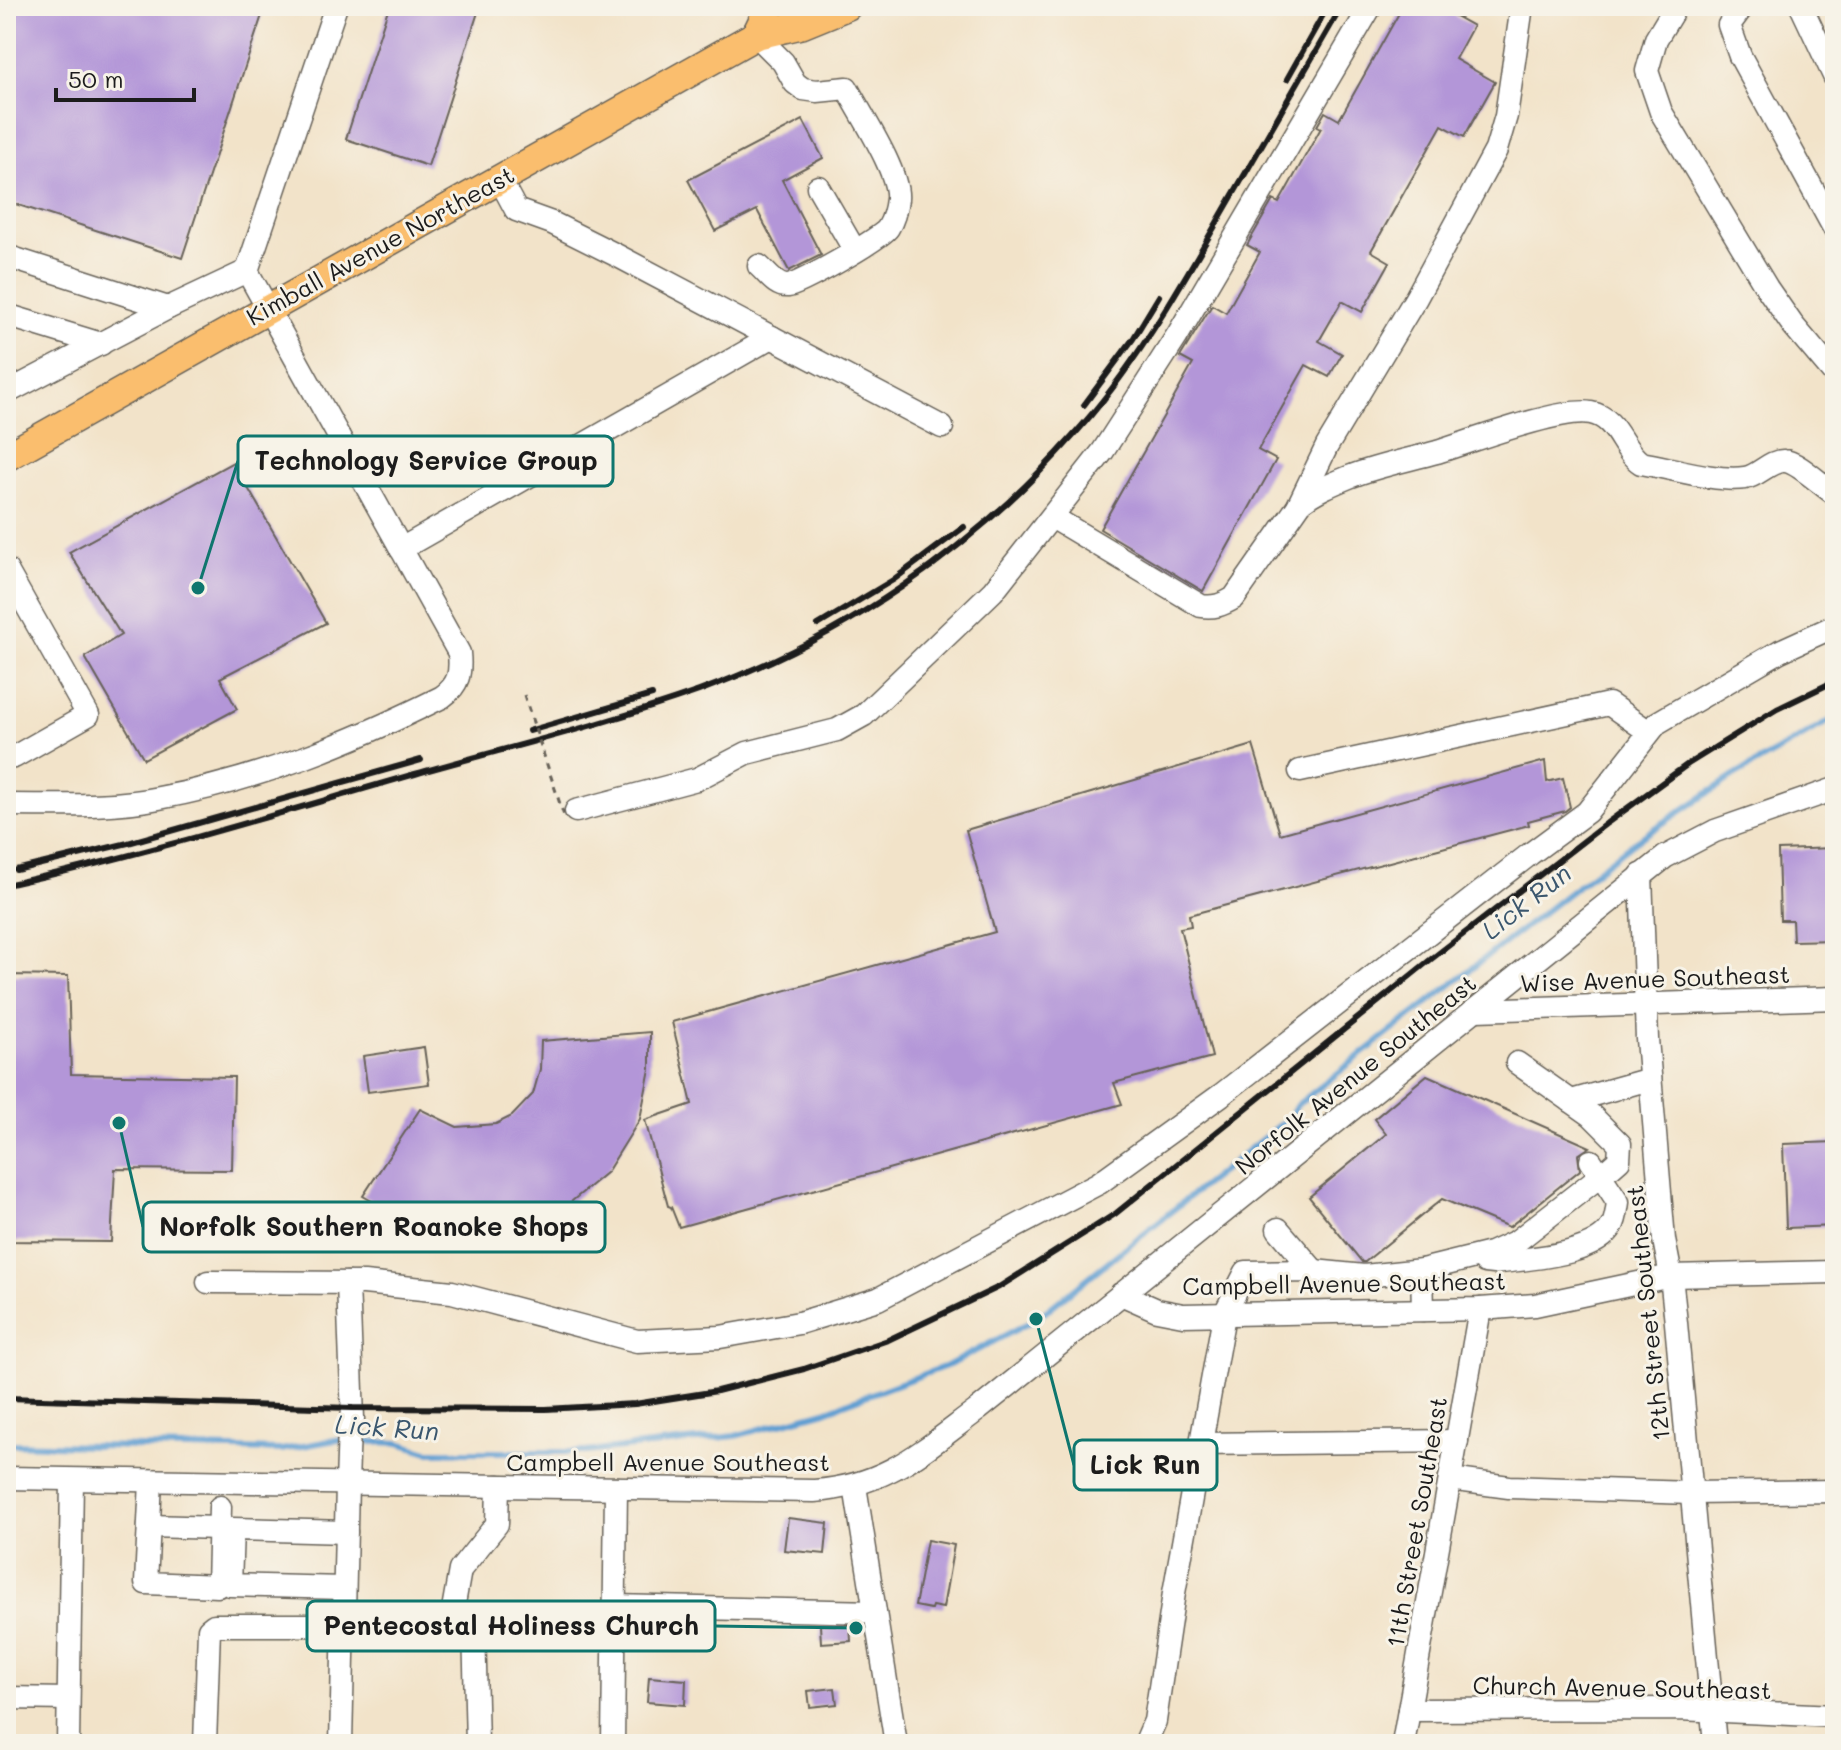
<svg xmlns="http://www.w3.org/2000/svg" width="1841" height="1750" font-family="Mali,sans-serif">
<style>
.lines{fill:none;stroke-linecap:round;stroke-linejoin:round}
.stream{stroke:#619fd2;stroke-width:6}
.building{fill:#b396d8}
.minor-casing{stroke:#676259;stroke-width:25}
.major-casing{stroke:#676259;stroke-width:31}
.minor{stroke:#fff;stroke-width:22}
.major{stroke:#fabe6e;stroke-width:28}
.rail{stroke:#1c1c1c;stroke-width:6}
.path-bridge{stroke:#676259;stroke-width:3;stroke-dasharray:6 6;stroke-linecap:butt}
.labels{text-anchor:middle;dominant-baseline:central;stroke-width:6;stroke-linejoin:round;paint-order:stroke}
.street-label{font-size:24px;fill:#1c1c1c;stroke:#f7f3e8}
.water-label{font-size:26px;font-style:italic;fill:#3b576e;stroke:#f7f3e8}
.leader{fill:none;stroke:#0f766e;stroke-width:3}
.callout-dot{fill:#0f766e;stroke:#f7f3e8;stroke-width:3}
.callout{fill:#f7f3e8;stroke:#0f766e;stroke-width:3}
.callout-label{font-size:26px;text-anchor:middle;font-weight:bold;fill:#1c1c1c}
</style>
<rect width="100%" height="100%" fill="#f7f3e8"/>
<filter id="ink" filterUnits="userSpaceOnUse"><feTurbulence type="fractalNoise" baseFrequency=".0125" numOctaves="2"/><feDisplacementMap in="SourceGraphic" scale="16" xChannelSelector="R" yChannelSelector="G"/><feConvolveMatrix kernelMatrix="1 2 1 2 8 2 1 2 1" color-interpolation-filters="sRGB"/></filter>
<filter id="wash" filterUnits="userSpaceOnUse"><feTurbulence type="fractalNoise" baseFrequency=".006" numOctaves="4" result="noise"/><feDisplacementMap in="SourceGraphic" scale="32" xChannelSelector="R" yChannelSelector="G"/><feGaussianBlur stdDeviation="1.8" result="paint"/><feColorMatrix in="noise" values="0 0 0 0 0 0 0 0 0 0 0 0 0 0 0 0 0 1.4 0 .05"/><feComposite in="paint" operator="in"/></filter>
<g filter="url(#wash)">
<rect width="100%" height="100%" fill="#f2e3c9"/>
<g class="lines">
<polyline class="stream" points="6,1444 281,1450 335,1440 399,1443 428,1452 585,1452 735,1436 825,1411 949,1365 1036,1319 1290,1117 1297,1105 1630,845 1734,776 1835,718"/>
</g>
<g id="blocks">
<g class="building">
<polygon points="6,6 265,6 182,258 6,201"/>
<polygon points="389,6 480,6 428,166 346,139"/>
<polygon points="1403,6 1437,6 1473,26 1455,59 1495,82 1464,137 1442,125 1371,251 1390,262 1362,312 1342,301 1319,341 1342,354 1329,377 1306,365 1258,450 1276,460 1203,591 1100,529 1193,364 1180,357 1212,305 1226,313 1260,252 1247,245 1273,200 1279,203 1321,128 1317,126 1325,112 1339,120"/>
<polygon points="803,120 823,158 782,180 821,255 789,271 757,210 715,231 688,180"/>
<polygon points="233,462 326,623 220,678 237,709 144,759 85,657 121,635 69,552"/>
<polygon points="1253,745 1280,834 1545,761 1547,782 1563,778 1570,807 1565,811 1528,821 1529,825 1189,915 1191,926 1180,928 1212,1057 1114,1083 1122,1104 679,1227 671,1207 668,1206 645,1120 692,1104 672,1022 995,932 966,830"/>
<polygon points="1835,848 1835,940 1793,941 1792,920 1780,920 1778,850"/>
<polygon points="6,975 68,976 71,1074 234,1077 232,1170 115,1169 111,1242 6,1241"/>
<polygon points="650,1032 650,1069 640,1119 607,1172 560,1211 514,1229 465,1234 439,1231 403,1219 363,1196 420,1109 457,1127 496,1124 512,1116 533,1094 540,1069 541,1041"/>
<polygon points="424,1047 429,1084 368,1092 363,1056"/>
<polygon points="1427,1075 1590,1147 1578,1155 1580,1170 1509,1227 1442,1199 1365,1262 1362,1262 1309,1197 1386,1134 1374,1119"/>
<polygon points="1835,1142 1835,1226 1786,1228 1783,1144"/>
<polygon points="788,1518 828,1523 825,1554 784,1550"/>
<polygon points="927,1540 954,1545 943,1608 932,1606 931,1609 915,1606"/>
<polygon points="820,1625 850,1625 851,1641 821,1643"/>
<polygon points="649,1677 686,1680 685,1705 647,1702"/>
<polygon points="835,1688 837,1704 810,1707 808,1691"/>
</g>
</g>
</g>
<g filter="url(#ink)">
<use href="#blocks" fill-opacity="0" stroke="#676259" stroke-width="2"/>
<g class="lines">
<g class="minor-casing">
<g id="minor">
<polyline points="1676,6 1656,39 1647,71 1661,112 1767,288 1792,324 1835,375"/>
<polyline points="1743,6 1729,25 1740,56 1835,230"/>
<polyline points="1801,6 1835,78"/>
<path d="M756,35L783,62L795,83L803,89L817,91L847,88C860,113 900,173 897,199C896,208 893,220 888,228C882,238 799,285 788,286C776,287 768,274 759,266"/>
<polyline points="499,178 516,210 552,223 618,256 942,427"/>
<polyline points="818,187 855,251"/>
<polyline points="6,265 9,257 168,308"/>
<polyline points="6,315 101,344"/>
<polyline points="6,393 168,308 247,271"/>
<polyline points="1299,504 1327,446 1416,298 1496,150 1506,116 1522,6"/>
<path d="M1052,517L1201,606C1214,608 1222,605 1234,598L1301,502C1315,491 1332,484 1349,477C1377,466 1408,460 1437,452C1469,442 1562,407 1591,413C1618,418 1621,450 1641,463C1672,468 1715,482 1745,478C1759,476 1770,460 1784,461C1797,461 1822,486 1835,494"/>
<polyline points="401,549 772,337"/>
<polyline points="6,569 88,715 14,757 6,758"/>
<polyline points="1300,771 1609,704 1649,732"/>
<path d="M6,805C57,805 109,808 159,798C259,780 352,742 442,697C459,685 461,673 459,653L247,271L336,6"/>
<polyline points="576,811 697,779 747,753 837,730 864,715 993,591 1103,451 1177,336 1371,6"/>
<polyline points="1641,875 1647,1039 1664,1240 1671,1276 1676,1323 1715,1744"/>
<polyline points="1477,1010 1835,998"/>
<polyline points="1517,1063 1591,1115 1620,1144 1619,1160 1611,1167"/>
<polyline points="1571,1101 1650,1079"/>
<polyline points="1278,1229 1314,1271"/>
<path d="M1485,1262L1494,1263C1526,1258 1594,1257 1612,1226C1616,1220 1617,1209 1618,1202L1591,1161"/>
<polyline points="1422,1270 1423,1310"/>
<polyline points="208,1282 364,1283 452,1292 637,1341 720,1337 799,1323 878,1299 1099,1183 1221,1095 1530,854 1587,812 1657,723 1780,651 1835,626"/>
<polyline points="1121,1294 1157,1310 1183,1315 1480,1309 1535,1305 1671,1276 1835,1272"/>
<polyline points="1201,1444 1457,1441"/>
<path d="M6,1478L814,1491C887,1486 923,1450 979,1409L1665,857L1715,831L1835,789"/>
<polyline points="1450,1479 1509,1487 1691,1493 1835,1491"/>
<polyline points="151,1481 146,1583 218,1586 220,1507"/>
<polyline points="855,1486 896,1744"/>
<polyline points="149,1526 219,1528"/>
<polyline points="344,1588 230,1585 232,1529 346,1532"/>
<polyline points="614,1606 875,1612"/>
<polyline points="474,1627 477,1744"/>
<polyline points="452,1629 452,1615 460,1570 497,1524 498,1486"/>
<polyline points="6,1698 68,1699"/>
<polyline points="1409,1710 1679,1709 1835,1716"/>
<polyline points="68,1744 72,1480"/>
<polyline points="205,1744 209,1629 214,1625 343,1625 376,1630 474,1627 614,1629"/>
<polyline points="341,1744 347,1484 349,1427 353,1419 348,1283"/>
<polyline points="613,1744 616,1488"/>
<polyline points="1145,1744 1155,1721 1174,1593 1224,1315 1246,1272 1314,1271 1364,1276 1422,1270 1491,1253 1517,1241 1595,1180"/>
<polyline points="1403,1744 1480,1309"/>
</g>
</g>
<g class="major-casing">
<g id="major">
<polyline points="756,35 770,6"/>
<polyline points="6,457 756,35 803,24 847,6"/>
</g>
</g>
<use href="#minor" class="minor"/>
<use href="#major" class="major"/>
<g class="rail">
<polyline points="1287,79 1328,6"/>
<polyline points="1084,405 1133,339 1159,296"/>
<polyline points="818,625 893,580 964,527"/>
<polyline points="529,731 652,695"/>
<polyline points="16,870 128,843 421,760"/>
<path d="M6,885C144,855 279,813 415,774C510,747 606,724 699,691C844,638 971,551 1073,436C1132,371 1176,294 1219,219C1260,148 1301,77 1342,6"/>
<polyline points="6,1398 353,1408 546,1409 635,1404 717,1391 804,1369 888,1340 999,1287 1115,1214 1430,960 1607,823 1688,764 1777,709 1835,681"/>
</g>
<polyline class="path-bridge" points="524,695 565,819"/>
</g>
</g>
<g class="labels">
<g class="street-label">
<text transform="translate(380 245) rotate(-29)">Kimball Avenue Northeast</text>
<text transform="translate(1655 978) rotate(-2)">Wise Avenue Southeast</text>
<text transform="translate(1355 1074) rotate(-39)">Norfolk Avenue Southeast</text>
<text transform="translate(1344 1283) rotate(-1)">Campbell Avenue Southeast</text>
<text transform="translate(1647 1313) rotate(-96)">12th Street Southeast</text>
<text x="668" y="1461">Campbell Avenue Southeast</text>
<text transform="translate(1416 1522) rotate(-80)">11th Street Southeast</text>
<text transform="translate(1622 1687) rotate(1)">Church Avenue Southeast</text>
</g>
<g class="water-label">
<text transform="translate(1526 901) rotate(-38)">Lick Run</text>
<text transform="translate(387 1427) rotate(4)">Lick Run</text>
</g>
</g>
<path class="leader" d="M198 588L238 461M119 1123L143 1227M1036 1319L1074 1465M856 1628L715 1626"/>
<g class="callout-dot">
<circle cx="198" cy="588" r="8"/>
<circle cx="119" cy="1123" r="8"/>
<circle cx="1036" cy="1319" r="8"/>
<circle cx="856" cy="1628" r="8"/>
</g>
<g class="callout">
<rect x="238" y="436" width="375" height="50" rx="8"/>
<rect x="143" y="1202" width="462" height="50" rx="8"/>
<rect x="1074" y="1440" width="143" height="50" rx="8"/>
<rect x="307" y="1601" width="408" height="50" rx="8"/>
</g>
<g class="callout-label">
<text x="426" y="470">Technology Service Group</text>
<text x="374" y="1236">Norfolk Southern Roanoke Shops</text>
<text x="1145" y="1474">Lick Run</text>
<text x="511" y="1635">Pentecostal Holiness Church</text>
</g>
<rect width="1841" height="1750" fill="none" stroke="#f7f3e8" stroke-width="32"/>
<path d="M56 88v12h138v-12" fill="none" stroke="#1c1c1c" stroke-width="4"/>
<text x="68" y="88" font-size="24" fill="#1c1c1c" stroke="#f7f3e8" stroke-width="6" paint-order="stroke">50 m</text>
</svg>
